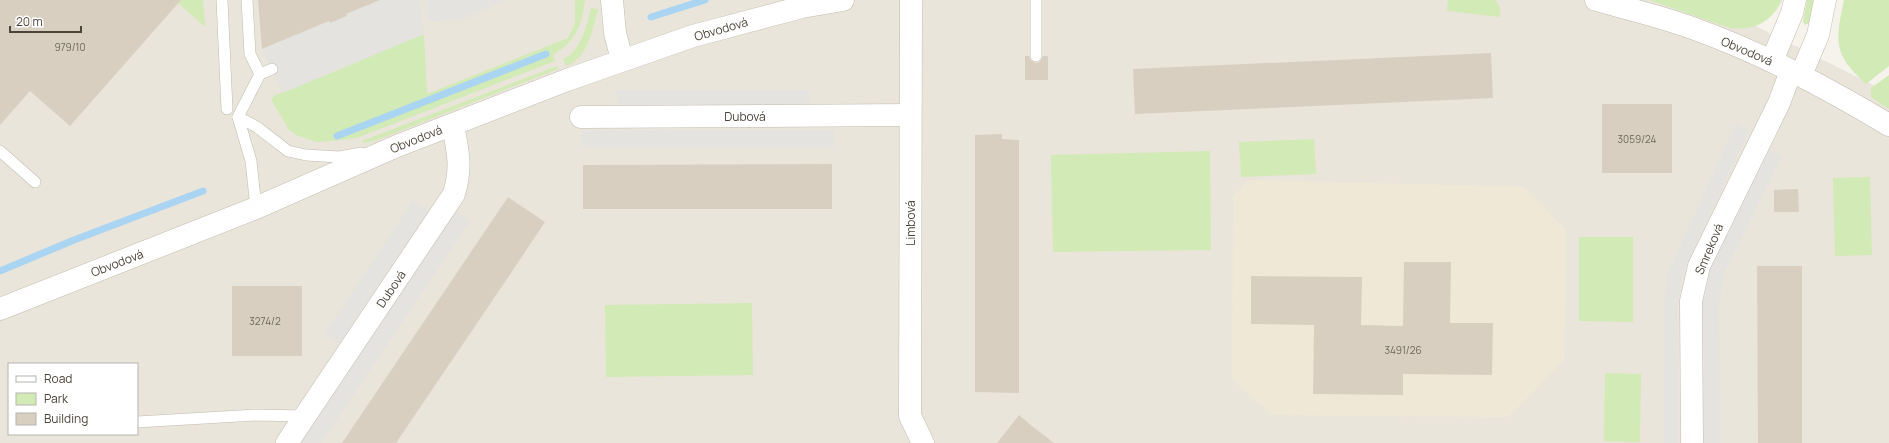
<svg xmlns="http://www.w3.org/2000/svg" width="1889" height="443" font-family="Manrope,sans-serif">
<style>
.residential{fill:#eae5da;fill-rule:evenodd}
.education{fill:#efe8d6}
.green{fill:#d2eab5}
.parking{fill:#e5e3e0}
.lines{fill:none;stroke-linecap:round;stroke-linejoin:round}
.stream{stroke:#a9d4f2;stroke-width:7}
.building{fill:#d8cfc1}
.lane-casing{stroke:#c2bbae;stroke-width:12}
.street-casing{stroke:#c2bbae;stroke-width:23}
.lane{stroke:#fff;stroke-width:11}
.street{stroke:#fff;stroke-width:22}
.labels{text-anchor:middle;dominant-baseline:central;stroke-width:3.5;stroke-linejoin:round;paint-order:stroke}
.number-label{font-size:10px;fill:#6e675b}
.street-label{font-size:12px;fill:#4b4439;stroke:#fff}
</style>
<rect width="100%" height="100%" fill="#f6f3ec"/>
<path class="residential" d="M0,0H1704L1889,93V443H0ZM9,364H137V434H9Z"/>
<polygon class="education" points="1248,180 1524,187 1566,230 1564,360 1508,417 1272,415 1232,379 1233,197"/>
<g class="green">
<polygon points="174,0 203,0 205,27 178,3"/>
<path d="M575,0H585C583,22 574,45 553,54L555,61L357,138L332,141L316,142L296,135L289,130L272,101L273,96L424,34L427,94L568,38L575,23Z"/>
<polygon points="1448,0 1495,0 1500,7 1500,17 1447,11"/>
<path d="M1649,0H1782C1772,22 1754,31 1730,28Z"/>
<polygon points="1807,0 1814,0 1809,23 1805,25 1803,21"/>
<path d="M1844,0H1889V66L1866,84C1833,54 1835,42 1844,0Z"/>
<path d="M591,8L598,9C593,29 588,58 566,66L563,59C581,52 587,24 591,8Z"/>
<polygon points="557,66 558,69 377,140 363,143 362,141"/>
<polygon points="1889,75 1889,109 1871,97 1871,88"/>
<polygon points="1314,139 1316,174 1241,177 1239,142"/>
<polygon points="1210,151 1211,250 1053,252 1051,155"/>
<polygon points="1870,177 1872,255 1835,256 1833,178"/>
<polygon points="1579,237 1633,237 1633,322 1579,321"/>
<polygon points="752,303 753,375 606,377 605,305"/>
<polygon points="1605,373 1641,374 1640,442 1604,441"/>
</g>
<g class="parking">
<polygon points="380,0 418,0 421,8 424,34 283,93 262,49 329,21 330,23 347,16 346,14"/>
<polygon points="427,0 507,0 464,19 428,22"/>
<polygon points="617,90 809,90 809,106 617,107"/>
<polygon points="1736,123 1749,130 1681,277 1678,306 1678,443 1664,443 1664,304 1667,275"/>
<rect x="582" y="130" width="252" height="17"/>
<polygon points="1766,148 1782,156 1724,274 1719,303 1720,443 1703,443 1702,302 1707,274"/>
<polygon points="413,201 429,210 339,343 325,334"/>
<polygon points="456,211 470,221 321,443 300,443"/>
</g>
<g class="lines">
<g class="stream">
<polyline points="651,17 705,0"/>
<polyline points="337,136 546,54"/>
<polyline points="0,271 74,240 203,191"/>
</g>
</g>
<g class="building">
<polygon points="0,0 181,0 70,126 30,91 0,125"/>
<polygon points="258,0 380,0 346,14 347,16 330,23 329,21 262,49"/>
<polygon points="1491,53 1493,98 1135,114 1133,69"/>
<polygon points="1025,56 1029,56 1030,60 1036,63 1040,62 1043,56 1048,56 1048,80 1025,80"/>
<rect x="1602" y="104" width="70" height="69"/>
<polygon points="1002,134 1002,139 1019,140 1019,393 975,392 975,135"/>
<polygon points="832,164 832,209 583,209 583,165"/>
<polygon points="1798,189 1799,212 1774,212 1774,190"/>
<polygon points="508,197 545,222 513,270 396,443 342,443"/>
<polygon points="1404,262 1451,262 1450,323 1493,323 1492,375 1403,374 1403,395 1313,394 1314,325 1251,324 1251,276 1362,277 1361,325 1403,326"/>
<polygon points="1757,266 1802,266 1802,443 1758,443"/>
<rect x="232" y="286" width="70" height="70"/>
<polygon points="1019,415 1032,426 1054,443 997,443"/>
</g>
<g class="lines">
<g class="lane-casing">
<g id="lane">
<polyline points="222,0 227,109"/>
<polyline points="247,0 250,54 260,74"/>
<polyline points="1036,56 1036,0"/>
<polyline points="238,117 257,127 288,151 306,155 339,157 361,153"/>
<polyline points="0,151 35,182"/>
<polyline points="256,208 251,161 238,117 260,74 272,69"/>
<polyline points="137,422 256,415 306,416"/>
</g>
</g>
<g class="street-casing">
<g id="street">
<polyline points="612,0 615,33 622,60"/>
<polyline points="911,0 910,416 923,443"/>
<path d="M1596,0C1629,9 1663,17 1695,29C1764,54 1827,88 1889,125"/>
<polyline points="1772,61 1792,13 1795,0"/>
<polyline points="1801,75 1818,35 1825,0"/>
<polyline points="581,117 910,115"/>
<polyline points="0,309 256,208 397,146 567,80 693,36 802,7 843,0"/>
<path d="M287,443L454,194C462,167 458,152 453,125"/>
<polyline points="1692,443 1691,301 1699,266 1779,103 1791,71"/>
</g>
</g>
<use href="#lane" class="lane"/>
<use href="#street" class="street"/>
</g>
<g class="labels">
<g class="number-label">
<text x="70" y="47">979/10</text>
<text x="1637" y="139">3059/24</text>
<text x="265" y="321">3274/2</text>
<text x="1403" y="350">3491/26</text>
</g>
<g class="street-label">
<text transform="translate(721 29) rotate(-16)">Obvodová</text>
<text transform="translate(1747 51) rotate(23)">Obvodová</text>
<text x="745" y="116">Dubová</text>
<text transform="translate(416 139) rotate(-22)">Obvodová</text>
<text transform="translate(910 223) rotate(-90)">Limbová</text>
<text transform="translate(1709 249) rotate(-67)">Smreková</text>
<text transform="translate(117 263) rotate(-21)">Obvodová</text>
<text transform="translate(391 289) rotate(-56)">Dubová</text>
</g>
</g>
<rect x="8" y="363" width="130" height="72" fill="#ffffff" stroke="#b7b4b0"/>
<rect x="16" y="376" width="20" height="6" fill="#ffffff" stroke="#b7b4b0"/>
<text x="44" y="383" font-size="12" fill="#4b4439">Road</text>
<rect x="16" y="393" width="20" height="12" fill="#d2eab5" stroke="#b7b4b0"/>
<text x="44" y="403" font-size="12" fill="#4b4439">Park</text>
<rect x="16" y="413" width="20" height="12" fill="#d8cfc1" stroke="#b7b4b0"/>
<text x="44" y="423" font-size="12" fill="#4b4439">Building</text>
<path d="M10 26v6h71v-6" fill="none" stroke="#4b4439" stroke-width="2"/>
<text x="16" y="26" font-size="12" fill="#4b4439" stroke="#ffffff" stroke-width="3" paint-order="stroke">20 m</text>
</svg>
